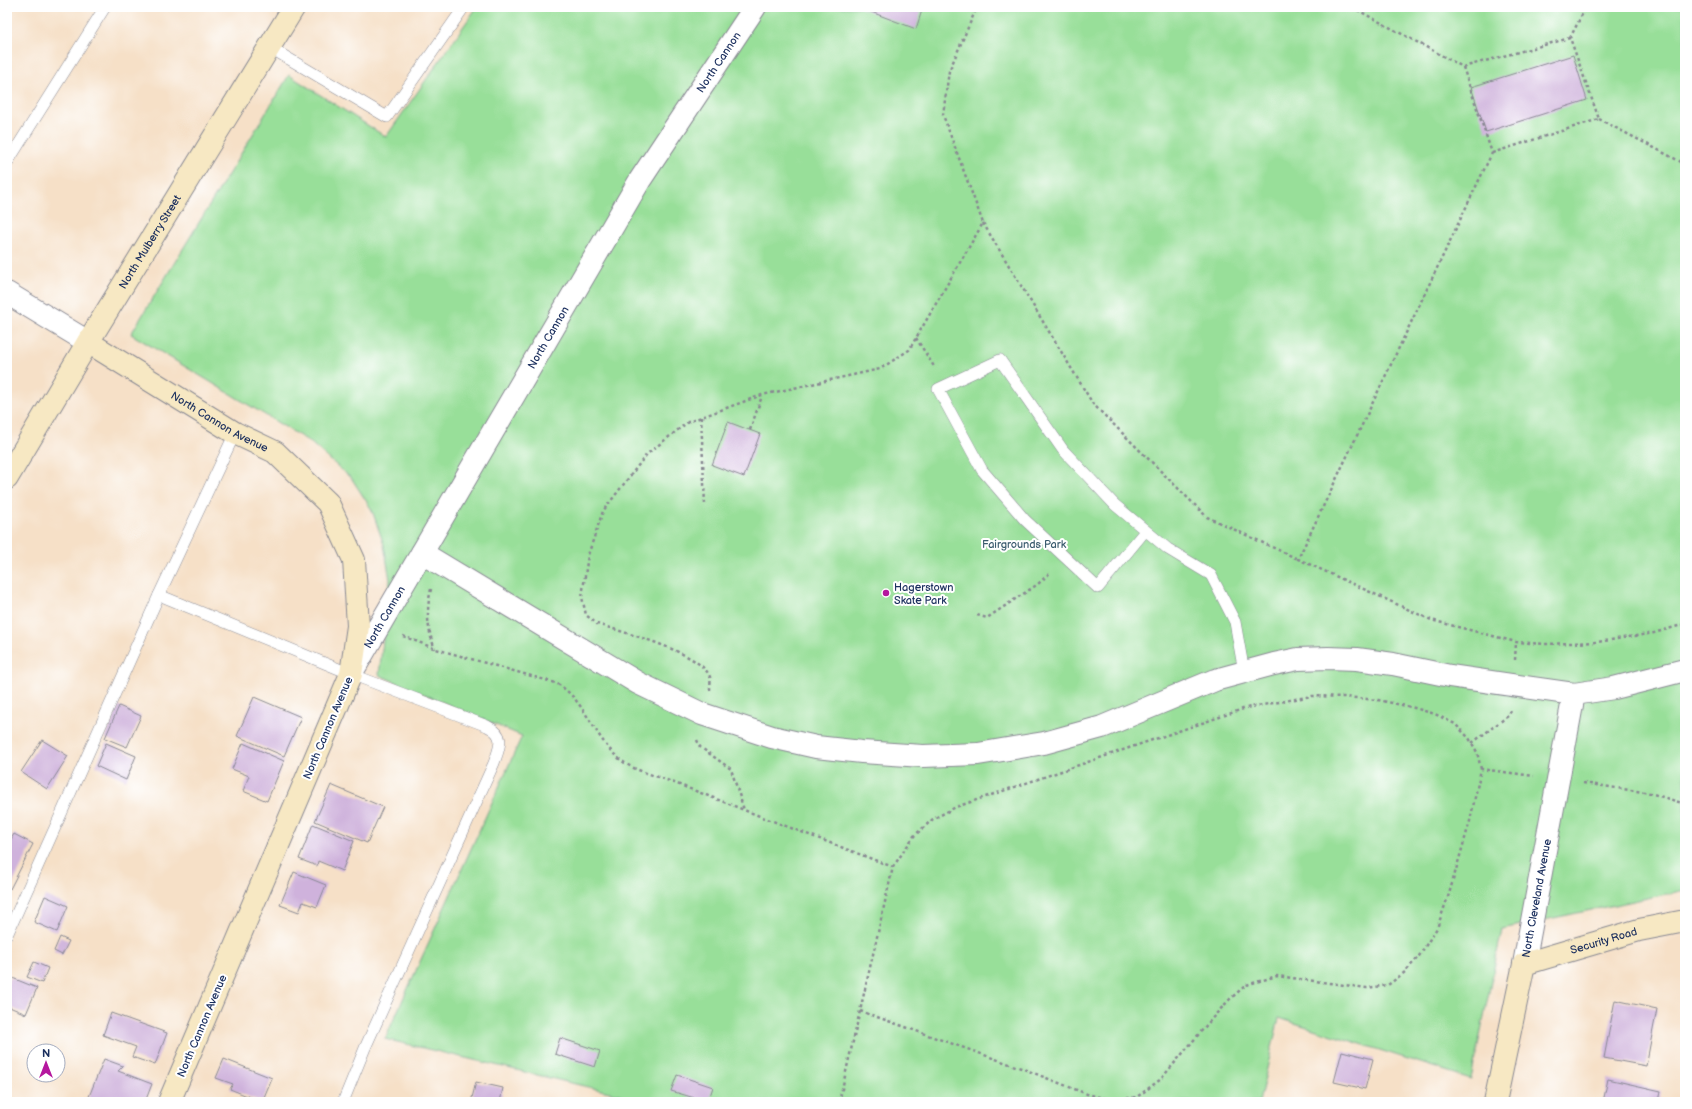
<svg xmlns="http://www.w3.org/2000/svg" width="1692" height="1109" font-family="'Balsamiq Sans',sans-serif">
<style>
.green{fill:#98df99;stroke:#5a877c}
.building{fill:#cfb2dc}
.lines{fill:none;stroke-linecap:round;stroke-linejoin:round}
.lane-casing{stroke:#888892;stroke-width:12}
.street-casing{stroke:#888892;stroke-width:24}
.secondary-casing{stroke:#888892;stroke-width:24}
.path{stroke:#888892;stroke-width:2.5;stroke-dasharray:3 3;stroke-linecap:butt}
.lane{stroke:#fff;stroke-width:11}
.street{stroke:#fff;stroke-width:22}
.secondary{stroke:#f7e8c3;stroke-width:22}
.poi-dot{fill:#b5179e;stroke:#fff;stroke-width:1.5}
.labels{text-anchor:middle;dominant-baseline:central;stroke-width:4;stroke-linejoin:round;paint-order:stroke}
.street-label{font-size:11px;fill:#1b2f5e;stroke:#fff}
.park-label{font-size:11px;fill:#3a5b6d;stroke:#fff}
.poi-label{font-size:11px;fill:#1b2f5e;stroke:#fff;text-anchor:start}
</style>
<rect width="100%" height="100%" fill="#fff"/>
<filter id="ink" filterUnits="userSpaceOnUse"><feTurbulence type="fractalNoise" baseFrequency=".025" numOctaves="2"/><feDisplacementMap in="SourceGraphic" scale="8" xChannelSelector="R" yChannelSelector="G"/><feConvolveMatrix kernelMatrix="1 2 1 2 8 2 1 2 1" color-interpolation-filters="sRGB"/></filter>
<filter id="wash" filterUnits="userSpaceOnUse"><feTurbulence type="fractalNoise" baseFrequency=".012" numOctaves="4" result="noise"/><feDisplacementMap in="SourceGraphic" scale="16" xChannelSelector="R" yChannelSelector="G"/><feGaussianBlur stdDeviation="0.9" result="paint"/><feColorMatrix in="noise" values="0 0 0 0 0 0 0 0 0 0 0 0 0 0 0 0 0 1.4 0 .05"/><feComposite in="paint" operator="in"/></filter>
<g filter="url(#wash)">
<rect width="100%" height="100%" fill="#f6e0c7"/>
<polygon class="green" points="477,7 1685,7 1685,890 1502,929 1471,1079 1279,1018 1259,1102 621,1102 622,1095 385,1039 522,736 379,675 390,580 384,545 372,510 352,479 310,442 131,334 289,75 386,137"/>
<g id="blocks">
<g class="building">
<polygon points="858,7 923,7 916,29"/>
<polygon points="1573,55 1587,100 1486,132 1471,87"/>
<polygon points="728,422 760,434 744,477 712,465"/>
<polygon points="254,697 301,717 284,756 237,736"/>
<polygon points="119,706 141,716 127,747 105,738"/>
<polygon points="42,740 68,756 47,789 21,772"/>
<polygon points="106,743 136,756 126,780 96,766"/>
<polygon points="243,743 284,761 267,801 243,791 249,776 232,769"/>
<polygon points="331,785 383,807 367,843 315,821"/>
<polygon points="313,824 354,841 342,871 318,861 317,866 299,859"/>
<polygon points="14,834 33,844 10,889 7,887 7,846"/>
<polygon points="294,872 326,885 317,907 303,902 299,912 280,905"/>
<polygon points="45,896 68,906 57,932 34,922"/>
<polygon points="60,937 69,941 62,955 54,951"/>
<polygon points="34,962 48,968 42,983 27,977"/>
<polygon points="10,977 37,988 26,1014 7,1006 7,984"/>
<polygon points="1615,1000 1657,1009 1646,1066 1604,1058"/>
<polygon points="111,1013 167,1033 155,1065 132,1057 136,1047 103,1035"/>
<polygon points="560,1038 600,1051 595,1067 555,1054"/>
<polygon points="1342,1051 1373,1059 1365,1089 1334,1082"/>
<polygon points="104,1059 123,1066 118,1071 152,1084 145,1102 95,1102 88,1099"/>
<polygon points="224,1059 272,1078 262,1102 230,1089 233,1084 216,1078"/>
<polygon points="677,1075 713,1087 708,1102 671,1091"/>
<polygon points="1608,1079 1661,1091 1659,1102 1603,1102"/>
<polygon points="476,1082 503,1088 500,1102 471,1102"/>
</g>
</g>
</g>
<g filter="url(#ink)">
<use href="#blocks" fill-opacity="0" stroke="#888892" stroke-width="1"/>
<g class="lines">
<g class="lane-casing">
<g id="lane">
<polyline points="269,47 387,117 464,7"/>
<polyline points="7,163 105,7"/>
<polyline points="1145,531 1098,588 1025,520 982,470 938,389 1000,360 1063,450 1115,505 1168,549 1211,575 1235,622 1244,672"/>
<path d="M159,595L351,674L487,726C506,735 500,746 494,763L365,1048L343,1102"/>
<polyline points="7,935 159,595 235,433"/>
</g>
</g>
<g class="street-casing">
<g id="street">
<polyline points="7,293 88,342"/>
<polyline points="422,553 638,683 702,714 772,737 816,747 862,752 923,756 978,754 1044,743 1102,727 1215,680 1274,664 1298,659 1328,658 1357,659 1393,664 1450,676 1574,694 1614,688 1685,670"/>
<path id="s1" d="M351,674L640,180L755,7"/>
<path id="s2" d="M1524,964L1574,694"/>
</g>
</g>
<g class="secondary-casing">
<g id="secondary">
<path id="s3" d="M88,342L235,433L275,452L328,503L354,560L358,626L351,674L169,1102"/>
<path id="s4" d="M7,478L88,342L294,7"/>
<path id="s5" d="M1495,1102L1524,964L1639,930L1685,921"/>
</g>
</g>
<g class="path">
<polyline points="1352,7 1463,67 1570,38"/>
<polyline points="1463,67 1492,153 1298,559 1431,620 1516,642 1545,644 1598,642 1654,633 1685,624"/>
<polyline points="1599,119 1685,164"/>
<polyline points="1492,153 1599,119 1570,38 1586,7"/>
<polyline points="983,223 1093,404 1207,517 1298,559"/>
<polyline points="916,338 935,368"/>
<polyline points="701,417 705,505"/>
<polyline points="750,430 762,396"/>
<path d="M431,589C426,611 427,629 435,649"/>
<polyline points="977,615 987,618 1038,584 1051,572"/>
<path d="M403,636L436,649L556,683C587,701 594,740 622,761C634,770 650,774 664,779C690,789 717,799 744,810"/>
<polyline points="1515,660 1516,642"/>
<path d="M710,690C710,686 711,680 710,677C701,652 622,632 597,624L586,615L582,597L588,555L603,511L647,454L688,422L762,395L880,369L909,350L983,223L943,115L949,71L977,7"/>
<polyline points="697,740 700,747 731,769 744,810 893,867 860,1011 1021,1068 1087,1094 1112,1100 1137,1097 1161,1079 1215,1015 1230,999 1246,985 1277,976 1367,988 1388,985 1405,972 1419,956 1437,928 1449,894 1470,821 1481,769 1534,776"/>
<polyline points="1472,743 1508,716 1511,711"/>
<polyline points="1583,783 1650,793 1685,804"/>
<polyline points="893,867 914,836 933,819 956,807 1246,708 1312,696 1345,697 1378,700 1411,707 1435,714 1455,724 1469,738 1477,752 1481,769"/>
<polyline points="839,1102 860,1011"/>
</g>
<use href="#lane" class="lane"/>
<use href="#street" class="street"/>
<use href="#secondary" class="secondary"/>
</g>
</g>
<circle class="poi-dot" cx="886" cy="593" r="4"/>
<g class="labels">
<g class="street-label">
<text stroke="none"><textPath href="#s1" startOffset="714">North Cannon</textPath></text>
<text stroke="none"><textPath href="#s4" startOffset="276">North Mulberry Street</textPath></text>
<text stroke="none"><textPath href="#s1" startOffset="390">North Cannon</textPath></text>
<text stroke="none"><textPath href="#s3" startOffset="154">North Cannon Avenue</textPath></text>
<text stroke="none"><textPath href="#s1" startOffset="66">North Cannon</textPath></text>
<text transform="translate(328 728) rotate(-67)">North Cannon Avenue</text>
<text stroke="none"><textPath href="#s2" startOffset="67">North Cleveland Avenue</textPath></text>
<text stroke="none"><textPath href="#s5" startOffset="224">Security Road</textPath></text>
<text transform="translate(202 1026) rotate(-67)">North Cannon Avenue</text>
</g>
<g class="park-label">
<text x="1024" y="544">Fairgrounds Park</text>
</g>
<g class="poi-label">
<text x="894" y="587">Hagerstown<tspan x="894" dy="13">Skate Park</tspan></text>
</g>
</g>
<rect width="1692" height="1109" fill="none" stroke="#fff" stroke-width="24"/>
<g transform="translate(46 1063)"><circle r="19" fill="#ffffff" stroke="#a4acbf"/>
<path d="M0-3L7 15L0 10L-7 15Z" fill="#b5179e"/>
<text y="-6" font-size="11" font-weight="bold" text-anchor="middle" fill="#1b2f5e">N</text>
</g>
</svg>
